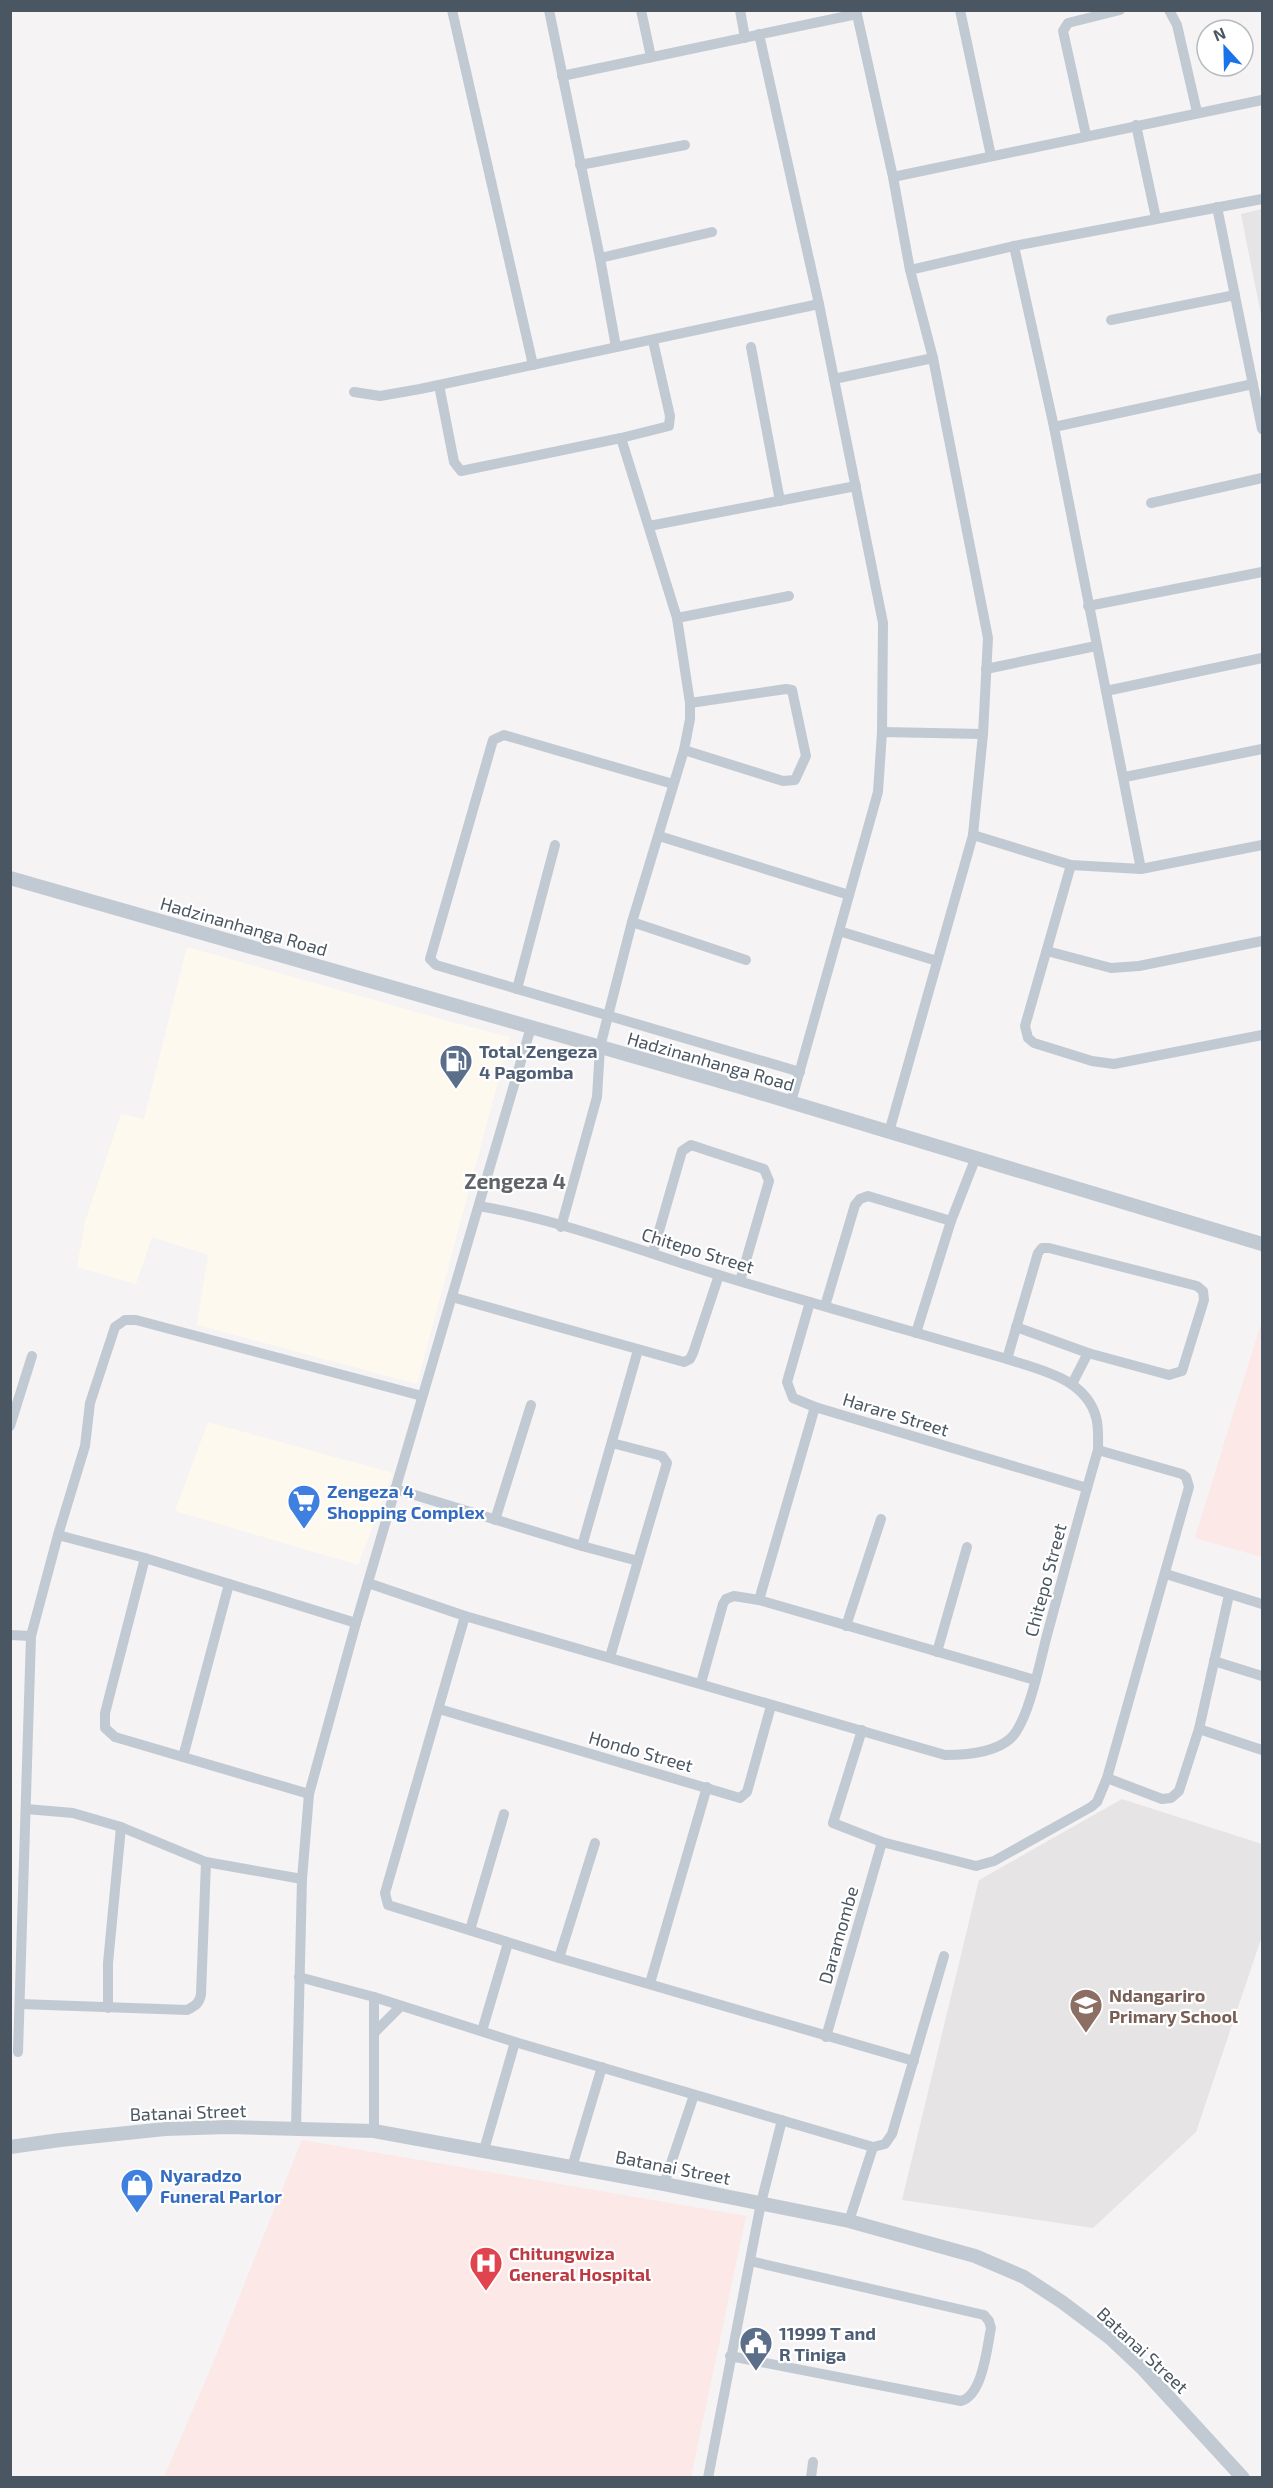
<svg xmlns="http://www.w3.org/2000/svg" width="1273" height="2488" font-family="'Exo 2',sans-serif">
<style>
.commercial{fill:#fdf9ef}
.education{fill:#e6e4e5}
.medical{fill:#fce8e6}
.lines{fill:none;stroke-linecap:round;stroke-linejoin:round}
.minor{stroke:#c1cad2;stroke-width:10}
.tertiary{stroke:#c1cad2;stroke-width:14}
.labels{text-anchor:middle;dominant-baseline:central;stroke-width:4.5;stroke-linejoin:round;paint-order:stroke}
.street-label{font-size:18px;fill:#4a5661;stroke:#fff}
.service-label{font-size:18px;font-weight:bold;fill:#4e5e75;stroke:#fff;text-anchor:start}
.shop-label{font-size:18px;font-weight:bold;fill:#366cbe;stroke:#fff;text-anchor:start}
.education-label{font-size:18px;font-weight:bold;fill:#785e54;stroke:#fff;text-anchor:start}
.health-label{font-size:18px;font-weight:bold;fill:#be3a42;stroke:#fff;text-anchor:start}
.quarter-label{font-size:21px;font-weight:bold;fill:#5f6368;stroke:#fff}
</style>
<rect width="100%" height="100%" fill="#f5f3f3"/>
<g class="commercial">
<polygon points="187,947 444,1020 510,1037 417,1384 197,1325 208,1255 152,1237 136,1284 77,1267 85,1221 121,1114 144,1119"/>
<polygon points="208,1422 393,1473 358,1565 175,1511"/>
</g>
<g class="education">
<polygon points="1262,209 1262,320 1241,214"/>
<polygon points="1122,1799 1262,1844 1262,1936 1196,2132 1093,2228 902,2200 979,1880"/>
</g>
<g class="medical">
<polygon points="1262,1321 1262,1557 1195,1538"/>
<polygon points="302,2140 746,2216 691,2477 164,2477 211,2368"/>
</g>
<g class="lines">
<g class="minor">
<polyline points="452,10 533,365"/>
<polyline points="549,10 600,258 616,347"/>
<polyline points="641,10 651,57"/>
<polyline points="740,10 745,38"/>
<polyline points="856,10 893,177 910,270 933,358 988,638 983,734 973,835 889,1132"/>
<polyline points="960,10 991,156"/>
<polyline points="1169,10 1177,25 1197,112"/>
<polyline points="759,34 819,304 883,623 882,732 878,792 791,1102"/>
<polyline points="562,76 857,14"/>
<polyline points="1136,125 1156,218"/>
<polyline points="1086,135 1063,31 1068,23 1120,10"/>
<polyline points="580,165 685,145"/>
<polyline points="893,177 1262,100"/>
<polyline points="1217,207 1262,429"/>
<polyline points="1014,246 1054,427 1141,869"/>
<polyline points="600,258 712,232"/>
<polyline points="910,270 1014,246 1262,199"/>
<polyline points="1111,320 1235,295"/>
<polyline points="751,347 780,501"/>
<polyline points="834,379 933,358"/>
<polyline points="439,385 454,462 461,471 621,438 669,426 670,416 653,341"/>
<polyline points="354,392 380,396 420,389 819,304"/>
<polyline points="1054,427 1253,384"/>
<polyline points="1151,503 1262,478"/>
<polyline points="649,526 856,486"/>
<polyline points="1088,606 1262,572"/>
<polyline points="677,618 789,596"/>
<polyline points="986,669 1096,646"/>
<polyline points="1106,691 1262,658"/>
<polyline points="882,732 983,734"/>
<polyline points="684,750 783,781 795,780 806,756 792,690 786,689 690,703"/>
<polyline points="1125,777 1262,749"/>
<polyline points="673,784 504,735 493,740 430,959 436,965 800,1072"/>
<polyline points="973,835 1071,865 1141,869 1262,845"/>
<polyline points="659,836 849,895"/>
<polyline points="1071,865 1025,1026 1028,1038 1034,1043 1092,1061 1114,1064 1262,1035"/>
<polyline points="632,922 746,960"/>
<polyline points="839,931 937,961"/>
<polyline points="1047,951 1111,968 1139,966 1262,941"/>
<polyline points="517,989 555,845"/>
<polyline points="561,1227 597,1097 600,1047 632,922 684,750 690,719 690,703 677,618 621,438"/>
<polyline points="653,1252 682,1151 691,1145 764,1169 769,1181 740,1281"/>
<polyline points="452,1297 684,1362 690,1359 693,1353 719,1275"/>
<polyline points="810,1302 787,1382 793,1398 815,1407 1087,1488"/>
<polyline points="825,1306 855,1205 860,1199 868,1196 951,1221"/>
<polyline points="1016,1327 1088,1353"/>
<polyline points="916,1333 951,1221 976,1157"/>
<polyline points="1007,1359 1038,1253 1042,1248 1049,1248 1197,1286 1203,1291 1204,1300 1182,1371 1169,1375 1088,1353 1072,1384"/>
<polyline points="10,1426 32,1356"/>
<polyline points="612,1443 662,1456 667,1463 638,1561"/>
<polyline points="395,1489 582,1546 638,1561 610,1657"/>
<polyline points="495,1520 531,1405"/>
<polyline points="58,1535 85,1446 90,1403 115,1327 125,1320 136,1320 422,1396"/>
<polyline points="582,1546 638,1350"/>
<polyline points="145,1558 105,1713 105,1728 115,1737 309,1794"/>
<polyline points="1166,1574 1262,1604"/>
<path d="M368,1583L465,1616L945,1755C966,1755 995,1753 1011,1738C1029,1720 1040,1661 1047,1635C1064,1573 1080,1511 1098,1450C1098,1439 1099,1427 1096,1417C1085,1378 1040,1370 1007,1359C911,1331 814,1304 719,1275C641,1251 560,1220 479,1206"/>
<polyline points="759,1600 815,1407"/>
<polyline points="465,1616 385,1893 388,1905 559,1958 914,2061"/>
<polyline points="846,1626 881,1519"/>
<polyline points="10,1635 31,1636 58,1535 145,1558 356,1623"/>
<polyline points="937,1652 967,1547"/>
<polyline points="1214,1661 1262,1676"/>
<polyline points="701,1683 723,1604 726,1599 734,1596 759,1600 1035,1680"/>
<polyline points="439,1709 740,1798 747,1792 771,1706"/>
<polyline points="1199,1729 1262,1750"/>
<polyline points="862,1730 833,1823 882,1842 976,1866 994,1861 1091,1807 1097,1802 1107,1778 1189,1487 1186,1477 1182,1474 1098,1450"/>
<polyline points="183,1757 229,1584"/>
<polyline points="1107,1778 1162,1799 1171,1798 1179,1791 1199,1729 1229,1595"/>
<polyline points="26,1809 73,1813 121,1827 206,1862 302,1879"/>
<polyline points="470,1930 504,1814"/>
<polyline points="559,1958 595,1843"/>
<polyline points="299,1977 374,1997 515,2042 873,2147 849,2221"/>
<polyline points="650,1983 707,1787"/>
<path d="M20,2004L187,2010C195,2006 200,2003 201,1994L206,1862"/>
<polyline points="108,2008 108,1963 121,1827"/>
<polyline points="482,2031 508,1943"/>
<polyline points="374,2033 401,2006"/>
<polyline points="826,2037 882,1842"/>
<polyline points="18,2052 31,1636"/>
<polyline points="296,2128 302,1879 309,1794 356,1623 531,1027"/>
<polyline points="374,2131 374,1997"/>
<polyline points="873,2147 885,2144 892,2134 944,1956"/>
<polyline points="484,2150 515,2042"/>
<polyline points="572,2167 602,2067"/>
<polyline points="664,2184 694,2095"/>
<path d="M730,2356L961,2401C983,2395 987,2347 991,2328L989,2321L984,2315L750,2261"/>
<polyline points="708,2478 761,2203 782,2120"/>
<polyline points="811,2478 813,2462"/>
</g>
<g class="tertiary">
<polyline points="10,878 737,1086 1262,1244"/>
<polyline points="10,2147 60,2140 165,2129 228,2127 374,2131 664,2184 849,2221 975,2256 1024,2277 1062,2302 1110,2338 1143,2369 1243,2478"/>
</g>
</g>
<defs>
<g id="fuel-pin" transform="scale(1.725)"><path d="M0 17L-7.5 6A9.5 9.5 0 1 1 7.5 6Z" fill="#5c6f8a" stroke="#fff"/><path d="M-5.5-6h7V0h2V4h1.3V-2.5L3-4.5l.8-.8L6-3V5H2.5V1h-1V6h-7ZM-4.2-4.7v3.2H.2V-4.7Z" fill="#fff"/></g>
<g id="supermarket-pin" transform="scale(1.725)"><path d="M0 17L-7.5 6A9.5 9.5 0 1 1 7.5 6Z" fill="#3f7fe0" stroke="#fff"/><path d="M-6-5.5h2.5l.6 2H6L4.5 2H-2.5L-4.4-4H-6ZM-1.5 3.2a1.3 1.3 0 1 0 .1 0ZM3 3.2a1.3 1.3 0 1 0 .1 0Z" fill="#fff"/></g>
<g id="school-pin" transform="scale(1.725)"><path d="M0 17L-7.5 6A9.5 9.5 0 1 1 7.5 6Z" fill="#8d6e63" stroke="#fff"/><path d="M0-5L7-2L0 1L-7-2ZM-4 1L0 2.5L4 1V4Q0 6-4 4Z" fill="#fff"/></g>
<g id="shop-pin" transform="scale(1.725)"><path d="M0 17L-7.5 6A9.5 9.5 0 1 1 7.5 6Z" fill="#3f7fe0" stroke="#fff"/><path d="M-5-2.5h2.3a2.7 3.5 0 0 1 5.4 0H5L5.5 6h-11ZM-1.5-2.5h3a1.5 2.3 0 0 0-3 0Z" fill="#fff"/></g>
<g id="hospital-pin" transform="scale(1.725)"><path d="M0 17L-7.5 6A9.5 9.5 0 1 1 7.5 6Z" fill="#e0444e" stroke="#fff"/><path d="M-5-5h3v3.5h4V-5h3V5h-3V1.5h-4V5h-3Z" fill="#fff"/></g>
<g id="civic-pin" transform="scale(1.725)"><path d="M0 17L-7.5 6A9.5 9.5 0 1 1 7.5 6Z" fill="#5c6f8a" stroke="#fff"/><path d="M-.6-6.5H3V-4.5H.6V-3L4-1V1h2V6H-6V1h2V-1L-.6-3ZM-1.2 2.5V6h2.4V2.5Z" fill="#fff"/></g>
</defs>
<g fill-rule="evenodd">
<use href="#fuel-pin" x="456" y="1061"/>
<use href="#supermarket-pin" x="304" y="1501"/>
<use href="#school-pin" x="1086" y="2005"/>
<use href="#shop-pin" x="137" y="2185"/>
<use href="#hospital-pin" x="486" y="2263"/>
<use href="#civic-pin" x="756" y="2343"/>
</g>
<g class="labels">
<g class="street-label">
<text transform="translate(244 926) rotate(16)">Hadzinanhanga Road</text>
<text transform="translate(711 1061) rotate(16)">Hadzinanhanga Road</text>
<text transform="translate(698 1250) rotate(17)">Chitepo Street</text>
<text transform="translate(896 1414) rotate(17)">Harare Street</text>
<text transform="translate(1045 1580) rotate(-75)">Chitepo Street</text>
<text transform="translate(641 1751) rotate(16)">Hondo Street</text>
<text transform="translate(838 1935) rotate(-74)">Daramombe</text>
<text transform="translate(188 2112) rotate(-2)">Batanai Street</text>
<text transform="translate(673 2167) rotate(11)">Batanai Street</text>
<text transform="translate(1143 2350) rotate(43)">Batanai Street</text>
</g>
<g class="service-label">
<text x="479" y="1051">Total Zengeza<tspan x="479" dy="21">4 Pagomba</tspan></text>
<text x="779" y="2333">11999 T and<tspan x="779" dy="21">R Tiniga</tspan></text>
</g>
<g class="shop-label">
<text x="327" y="1491">Zengeza 4<tspan x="327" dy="21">Shopping Complex</tspan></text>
<text x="160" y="2175">Nyaradzo<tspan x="160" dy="21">Funeral Parlor</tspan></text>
</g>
<g class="education-label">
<text x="1109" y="1995">Ndangariro<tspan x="1109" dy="21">Primary School</tspan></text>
</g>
<g class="health-label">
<text x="509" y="2253">Chitungwiza<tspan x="509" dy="21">General Hospital</tspan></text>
</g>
<g class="quarter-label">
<text x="515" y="1180">Zengeza 4</text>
</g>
</g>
<rect width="1273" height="2488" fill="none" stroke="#4a5661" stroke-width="24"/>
<g transform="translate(1225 48) rotate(338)"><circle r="28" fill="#ffffff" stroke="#b7bbc0" stroke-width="1.5"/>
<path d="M0-4.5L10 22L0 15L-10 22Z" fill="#1a73e8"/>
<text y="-9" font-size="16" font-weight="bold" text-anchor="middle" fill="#4a5661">N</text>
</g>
</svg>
